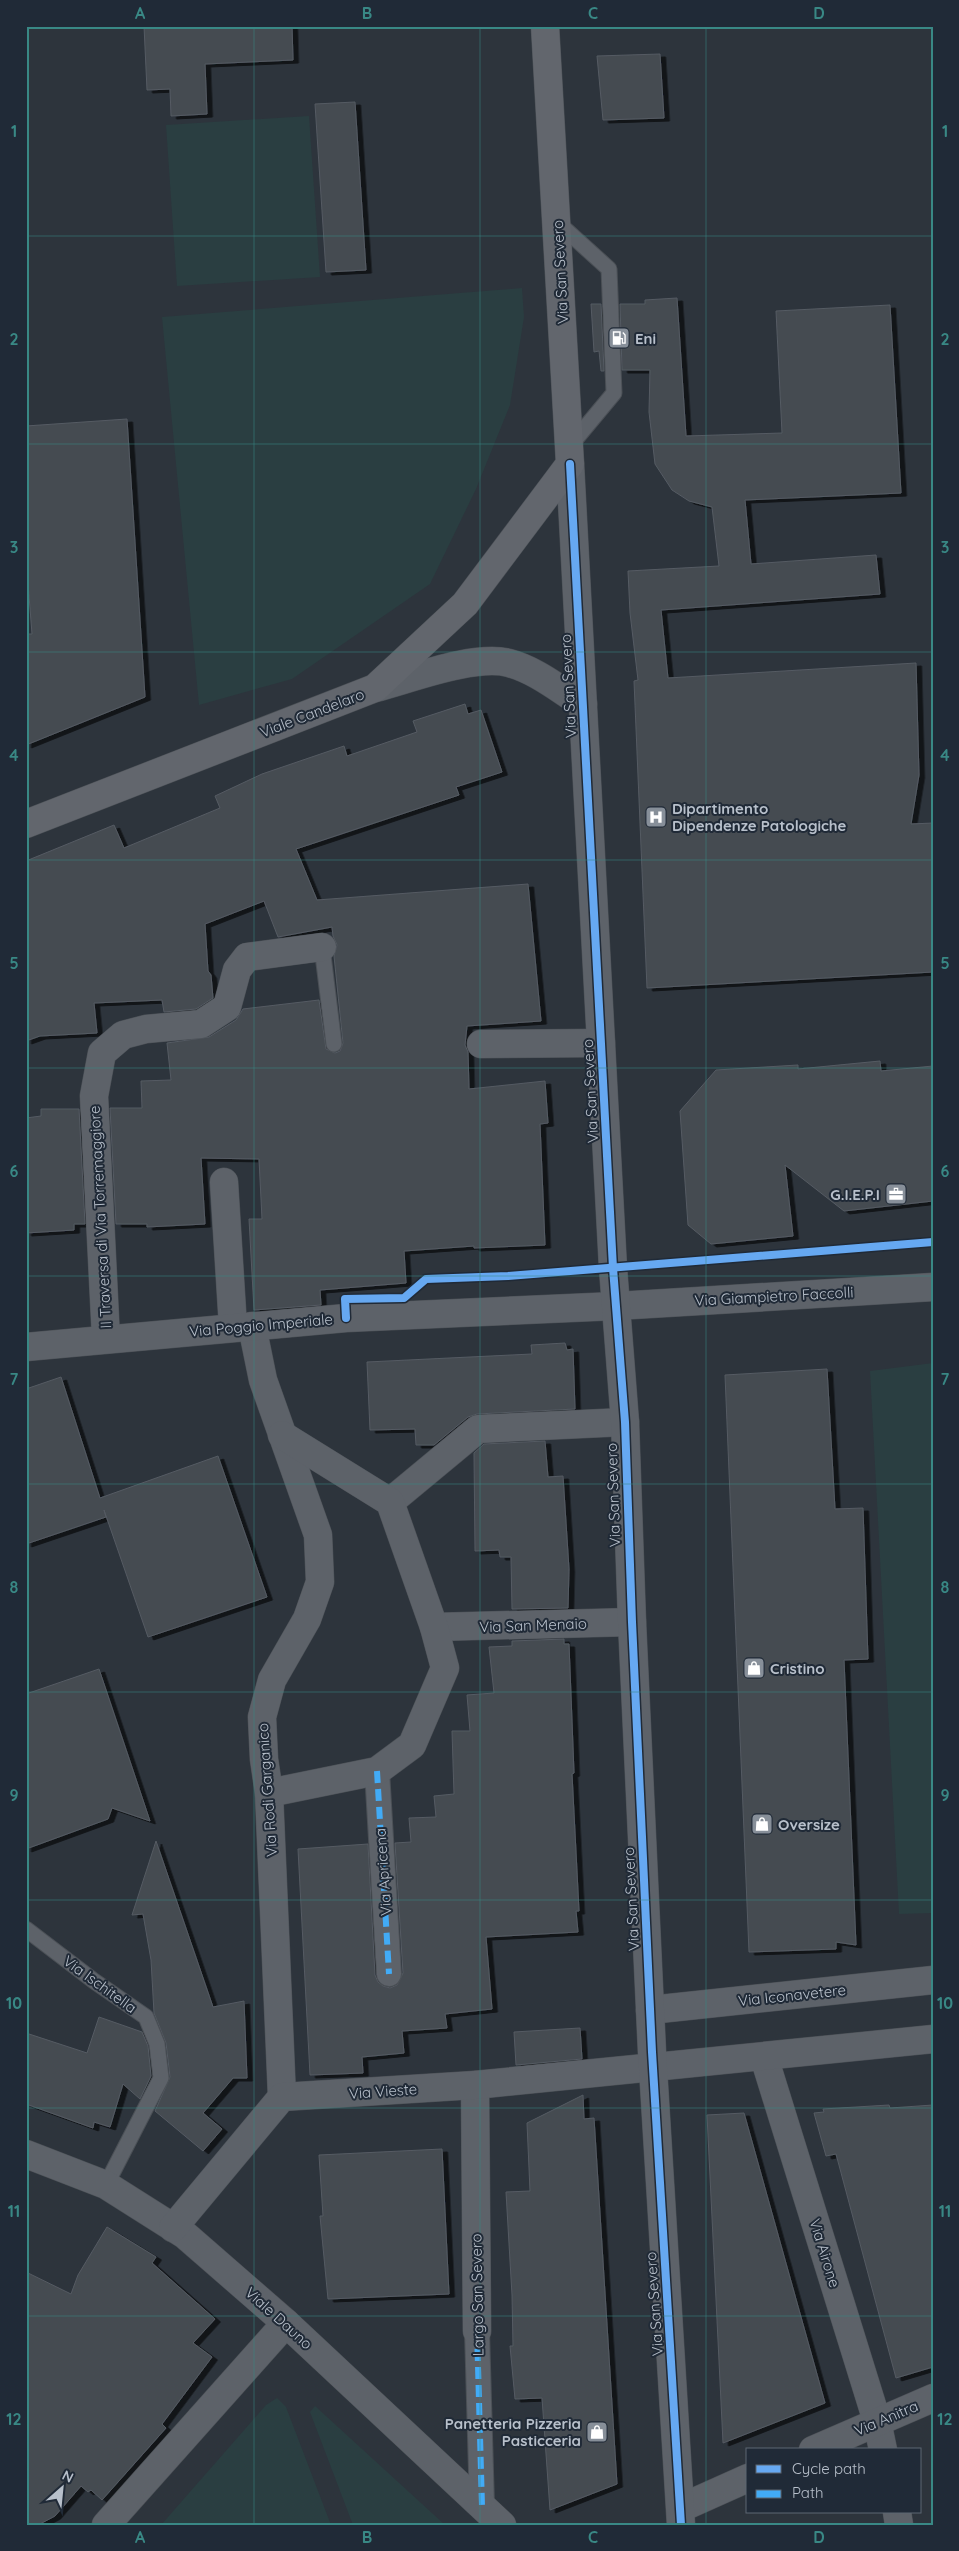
<svg xmlns="http://www.w3.org/2000/svg" width="959" height="2551" font-family="Quicksand,sans-serif">
<style>
.green{fill:#2a3e41}
.building{fill:#454b51;stroke:#555b63;filter:url(#shadow)}
.lines{fill:none;stroke-linecap:round;stroke-linejoin:round}
.service-casing{stroke:#4b5056;stroke-width:17}
.pedestrian-casing{stroke:#4b5056;stroke-width:26}
.minor-casing{stroke:#4b5056;stroke-width:29}
.tertiary-casing{stroke:#4b5056;stroke-width:29}
.secondary-casing{stroke:#4b5056;stroke-width:29}
.service{stroke:#5d6269;stroke-width:15}
.pedestrian{stroke:#5d6269;stroke-width:24}
.minor{stroke:#5d6269;stroke-width:28}
.tertiary{stroke:#5d6269;stroke-width:28}
.secondary{stroke:#62666d;stroke-width:28}
.quiet{stroke:#42abf6;stroke-width:6;stroke-dasharray:12 6;stroke-linecap:butt}
.cycleway-casing{stroke:#202a37;stroke-width:11}
.cycleway{stroke:#66a8f1;stroke-width:8}
.grid{fill:none;stroke:#398885;stroke-width:1;stroke-opacity:0.55}
.labels{text-anchor:middle;dominant-baseline:central;stroke-width:4;stroke-linejoin:round;paint-order:stroke}
.street-label{font-size:15px;fill:#b8c0cb;stroke:#202a37}
.poi-label{font-size:15px;font-weight:bold;fill:#b8c0cb;stroke:#202a37;text-anchor:start}
.neatline{fill:none;stroke:#398885;stroke-width:2}
.grid-label{font-size:16px;text-anchor:middle;font-weight:bold;fill:#398885}
</style>
<defs>
<filter id="shadow"><feDropShadow dx="5.5" dy="3" stdDeviation="0" flood-color="#0009"/></filter>
</defs>
<rect width="100%" height="100%" fill="#2d343c"/>
<g class="green">
<polygon points="309,116 320,277 177,286 166,125"/>
<polygon points="522,288 524,317 510,405 476,489 430,584 292,679 199,705 162,317"/>
<polygon points="933,1363 933,1913 899,1914 870,1371"/>
<polygon points="277,2398 286,2407 331,2525 161,2525 266,2405"/>
<polygon points="315,2406 445,2525 353,2525 310,2412"/>
</g>
<g class="building">
<polygon points="144,26 292,26 293,60 205,64 207,114 171,116 170,89 147,90"/>
<polygon points="660,54 664,118 603,120 597,56"/>
<polygon points="355,102 366,270 326,272 315,104"/>
<polygon points="677,298 686,436 782,433 776,311 890,305 901,493 745,500 751,564 876,555 880,594 661,610 668,678 916,663 919,775 911,824 933,823 933,972 647,988 634,681 638,680 630,613 628,571 719,566 712,507 689,501 672,490 655,464 649,412 650,370 622,370 620,304 645,304 645,300"/>
<polygon points="591,304 601,304 604,371 601,371 599,351 594,352"/>
<polygon points="127,419 145,697 26,745 26,634 32,634 26,557 26,426"/>
<polygon points="465,704 468,714 481,710 502,772 456,787 459,795 296,849 317,900 528,884 541,1021 467,1026 465,1045 468,1052 469,1089 545,1081 548,1123 540,1124 545,1245 474,1248 474,1246 404,1251 406,1283 320,1290 321,1305 254,1310 249,1219 262,1219 259,1159 201,1158 205,1224 147,1227 147,1224 116,1224 110,1108 142,1108 141,1081 171,1080 167,1043 209,1037 236,1020 243,1009 319,1000 326,1049 335,1053 340,1051 343,1043 334,956 337,945 333,936 332,927 278,937 264,901 205,924 208,971 211,975 213,998 196,1009 164,1012 162,1000 94,1003 97,1033 40,1036 26,1041 26,861 114,825 124,848 220,808 215,796 262,774 344,746 347,756 417,732 413,721"/>
<polygon points="880,1061 881,1071 933,1066 933,1201 844,1211 785,1165 793,1236 711,1244 688,1225 680,1111 716,1070 798,1065 798,1069"/>
<polygon points="41,1109 79,1109 85,1224 74,1224 74,1230 26,1233 26,1118 41,1116"/>
<polygon points="565,1343 567,1350 573,1349 575,1409 477,1414 468,1417 434,1445 416,1445 415,1429 370,1430 367,1362 532,1354 531,1345"/>
<polygon points="827,1369 835,1509 863,1508 868,1659 844,1660 856,1945 836,1942 836,1949 749,1952 725,1375"/>
<polygon points="61,1377 100,1498 218,1456 267,1597 148,1637 104,1510 106,1517 26,1544 26,1389"/>
<polygon points="545,1441 548,1477 563,1476 569,1569 568,1608 512,1609 511,1557 500,1557 499,1550 475,1551 474,1453 484,1444"/>
<polygon points="564,1639 564,1644 569,1644 574,1773 572,1774 579,1911 576,1911 578,1932 486,1937 492,2009 445,2014 447,2028 402,2031 404,2053 362,2057 363,2073 310,2075 298,1849 368,1844 375,1975 378,1982 383,1986 390,1988 397,1985 403,1973 395,1843 411,1842 409,1818 436,1817 434,1796 454,1794 452,1731 470,1731 467,1695 494,1693 489,1647 512,1646 512,1641"/>
<polygon points="99,1669 150,1821 112,1808 108,1819 26,1849 26,1694"/>
<polygon points="156,1841 213,2007 244,2001 247,2078 233,2078 203,2113 222,2129 203,2151 155,2111 170,2077 166,2043 154,2013 151,1960 143,1914 132,1915"/>
<polygon points="99,2017 142,2032 148,2046 151,2076 140,2099 123,2084 110,2127 94,2122 93,2128 26,2104 26,2033 87,2053"/>
<polygon points="580,2028 582,2059 516,2065 514,2032"/>
<polygon points="583,2095 584,2119 594,2118 617,2484 550,2510 542,2398 515,2399 510,2346 513,2346 512,2295 506,2192 530,2191 527,2123"/>
<polygon points="889,2105 890,2108 933,2105 933,2367 896,2378 836,2154 826,2156 814,2113 824,2112 823,2109"/>
<polygon points="744,2113 825,2403 723,2443 707,2115"/>
<polygon points="442,2149 449,2294 328,2299 320,2216 323,2216 319,2155"/>
<polygon points="107,2227 156,2257 152,2263 215,2319 193,2343 212,2357 162,2424 166,2428 102,2500 91,2490 88,2492 81,2486 55,2516 38,2525 26,2525 26,2272 71,2294 78,2275"/>
</g>
<g class="lines">
<g class="service-casing">
<g id="service">
<polyline points="556,221 609,269 614,393 569,447"/>
<polyline points="322,947 334,1044"/>
<polyline points="26,1929 94,1981 146,2017 157,2044 161,2078 106,2185"/>
</g>
</g>
<g class="pedestrian-casing">
<g id="pedestrian">
<polyline points="377,1771 389,1974"/>
<polyline points="477,2331 482,2506"/>
</g>
</g>
<g class="minor-casing">
<g id="minor">
<polyline points="481,1044 601,1043"/>
<polyline points="224,1182 233,1327"/>
<polyline points="252,1326 263,1380 318,1535 320,1582 307,1619 272,1680 262,1717 264,1759 269,1793 282,2097"/>
<polyline points="106,1339 94,1096 102,1053 123,1035 146,1029 201,1024 227,1007 237,970 247,957 322,947"/>
<polyline points="26,1347 346,1318 616,1306 933,1287"/>
<polyline points="390,1502 478,1429 625,1422"/>
<polyline points="434,1627 632,1622"/>
<polyline points="269,1793 377,1771 412,1745 445,1668 434,1627 390,1502 282,1435"/>
<polyline points="650,2010 933,1980"/>
<polyline points="764,2057 877,2421 883,2450"/>
<polyline points="475,2085 477,2331"/>
<polyline points="26,2154 106,2185 185,2235 286,2323 502,2525"/>
<polyline points="173,2228 282,2097 475,2085 933,2039"/>
<polyline points="813,2450 933,2398"/>
<polyline points="681,2508 748,2478"/>
<polyline points="897,2512 899,2525"/>
<polyline points="106,2525 286,2323"/>
</g>
</g>
<g class="tertiary-casing">
<g id="tertiary">
<polyline points="570,464 613,1268 625,1422 632,1622 652,2052 681,2525"/>
<path d="M375,688C410,679 475,654 509,663C536,670 560,690 583,704"/>
</g>
</g>
<g class="secondary-casing">
<polyline id="secondary" points="26,824 375,688 465,604 570,464 545,26"/>
</g>
<use href="#service" class="service"/>
<use href="#pedestrian" class="pedestrian"/>
<use href="#minor" class="minor"/>
<use href="#tertiary" class="tertiary"/>
<use href="#secondary" class="secondary"/>
<g class="quiet">
<polyline points="377,1771 389,1974"/>
<polyline points="477,2331 482,2506"/>
</g>
<g class="cycleway-casing">
<g id="cycleway">
<polyline points="570,464 613,1268 625,1422 632,1622 652,2052 681,2525"/>
<polyline points="346,1318 345,1299 404,1298 426,1279 508,1276 933,1242"/>
</g>
</g>
<use href="#cycleway" class="cycleway"/>
</g>
<path class="grid" d="M254,26V2525M480,26V2525M706,26V2525M26,236H933M26,444H933M26,652H933M26,860H933M26,1068H933M26,1276H933M26,1484H933M26,1692H933M26,1900H933M26,2108H933M26,2316H933"/>
<defs>
<g id="fuel-square" transform="scale(1.125)"><rect x="-9" y="-9" width="18" height="18" rx="4" fill="#878f99" stroke="#202a37"/><path d="M-5.5-6h7V0h2V4h1.3V-2.5L3-4.5l.8-.8L6-3V5H2.5V1h-1V6h-7ZM-4.2-4.7v3.2H.2V-4.7Z" fill="#fff"/></g>
<g id="hospital-square" transform="scale(1.125)"><rect x="-9" y="-9" width="18" height="18" rx="4" fill="#878f99" stroke="#202a37"/><path d="M-5-5h3v3.5h4V-5h3V5h-3V1.5h-4V5h-3Z" fill="#fff"/></g>
<g id="office-square" transform="scale(1.125)"><rect x="-9" y="-9" width="18" height="18" rx="4" fill="#878f99" stroke="#202a37"/><path d="M-6-3h4V-5.5h4V-3h4V5H-6ZM-1-4.5V-3h2v-1.5ZM-6 0V1H6V0Z" fill="#fff"/></g>
<g id="shop-square" transform="scale(1.125)"><rect x="-9" y="-9" width="18" height="18" rx="4" fill="#878f99" stroke="#202a37"/><path d="M-5-2.5h2.3a2.7 3.5 0 0 1 5.4 0H5L5.5 6h-11ZM-1.5-2.5h3a1.5 2.3 0 0 0-3 0Z" fill="#fff"/></g>
</defs>
<g fill-rule="evenodd">
<use href="#fuel-square" x="619" y="338"/>
<use href="#hospital-square" x="656" y="817"/>
<use href="#office-square" x="896" y="1194"/>
<use href="#shop-square" x="754" y="1668"/>
<use href="#shop-square" x="762" y="1824"/>
<use href="#shop-square" x="597" y="2432"/>
</g>
<g class="labels">
<g class="street-label">
<text transform="translate(560 272) rotate(-93)">Via San Severo</text>
<text transform="translate(568 686) rotate(-93)">Via San Severo</text>
<text transform="translate(312 713) rotate(-21)">Viale Candelaro</text>
<text transform="translate(590 1091) rotate(-93)">Via San Severo</text>
<text transform="translate(100 1217) rotate(-93)">II Traversa di Via Torremaggiore</text>
<text transform="translate(774 1296) rotate(-3)">Via Giampietro Faccolli</text>
<text transform="translate(261 1325) rotate(-5)">Via Poggio Imperiale</text>
<text transform="translate(613 1495) rotate(-92)">Via San Severo</text>
<text transform="translate(533 1625) rotate(-2)">Via San Menaio</text>
<text transform="translate(267 1790) rotate(-94)">Via Rodi Garganico</text>
<text transform="translate(383 1872) rotate(-94)">Via Apricena</text>
<text transform="translate(631 1899) rotate(-93)">Via San Severo</text>
<text transform="translate(100 1984) rotate(36)">Via Ischitella</text>
<text transform="translate(792 1995) rotate(-6)">Via Iconavetere</text>
<text transform="translate(383 2091) rotate(-4)">Via Vieste</text>
<text transform="translate(825 2253) rotate(73)">Via Airone</text>
<text transform="translate(477 2295) rotate(-91)">Largo San Severo</text>
<text transform="translate(654 2304) rotate(-94)">Via San Severo</text>
<text transform="translate(279 2318) rotate(42)">Viale Dauno</text>
<text transform="translate(886 2418) rotate(-23)">Via Anitra</text>
</g>
<g class="poi-label">
<text x="635" y="338">Eni</text>
<text x="672" y="808">Dipartimento<tspan x="672" dy="17">Dipendenze Patologiche</tspan></text>
<text x="880" y="1194" text-anchor="end">G.I.E.P.I</text>
<text x="770" y="1668">Cristino</text>
<text x="778" y="1824">Oversize</text>
<text x="581" y="2423" text-anchor="end">Panetteria Pizzeria<tspan x="581" dy="17">Pasticceria</tspan></text>
</g>
</g>
<rect width="959" height="2551" fill="none" stroke="#202a37" stroke-width="55"/>
<rect x="746" y="2448" width="175" height="65" fill="#202a37" stroke="#5d6672"/>
<rect x="756" y="2465" width="25" height="8" fill="#66a8f1" stroke="#5d6672"/>
<text x="792" y="2474" font-size="15" fill="#b8c0cb">Cycle path</text>
<rect x="756" y="2490" width="25" height="8" fill="#42abf6" stroke="#5d6672"/>
<text x="792" y="2498" font-size="15" fill="#b8c0cb">Path</text>
<g transform="translate(62 2488) rotate(27)" stroke="#202a37" stroke-width="4" paint-order="stroke">
<path d="M0-4L9 19L0 12L-9 19Z" fill="#b8c0cb"/>
<text y="-8" font-size="14" font-weight="bold" text-anchor="middle" fill="#b8c0cb">N</text>
</g>
<rect x="28" y="28" width="904" height="2496" class="neatline"/>
<g class="grid-label">
<text x="140" y="19">A</text>
<text x="367" y="19">B</text>
<text x="593" y="19">C</text>
<text x="819" y="19">D</text>
<text x="14" y="137">1</text>
<text x="945" y="137">1</text>
<text x="14" y="345">2</text>
<text x="945" y="345">2</text>
<text x="14" y="553">3</text>
<text x="945" y="553">3</text>
<text x="14" y="761">4</text>
<text x="945" y="761">4</text>
<text x="14" y="969">5</text>
<text x="945" y="969">5</text>
<text x="14" y="1177">6</text>
<text x="945" y="1177">6</text>
<text x="14" y="1385">7</text>
<text x="945" y="1385">7</text>
<text x="14" y="1593">8</text>
<text x="945" y="1593">8</text>
<text x="14" y="1801">9</text>
<text x="945" y="1801">9</text>
<text x="14" y="2009">10</text>
<text x="945" y="2009">10</text>
<text x="14" y="2217">11</text>
<text x="945" y="2217">11</text>
<text x="14" y="2425">12</text>
<text x="945" y="2425">12</text>
<text x="140" y="2543">A</text>
<text x="367" y="2543">B</text>
<text x="593" y="2543">C</text>
<text x="819" y="2543">D</text>
</g>
</svg>
